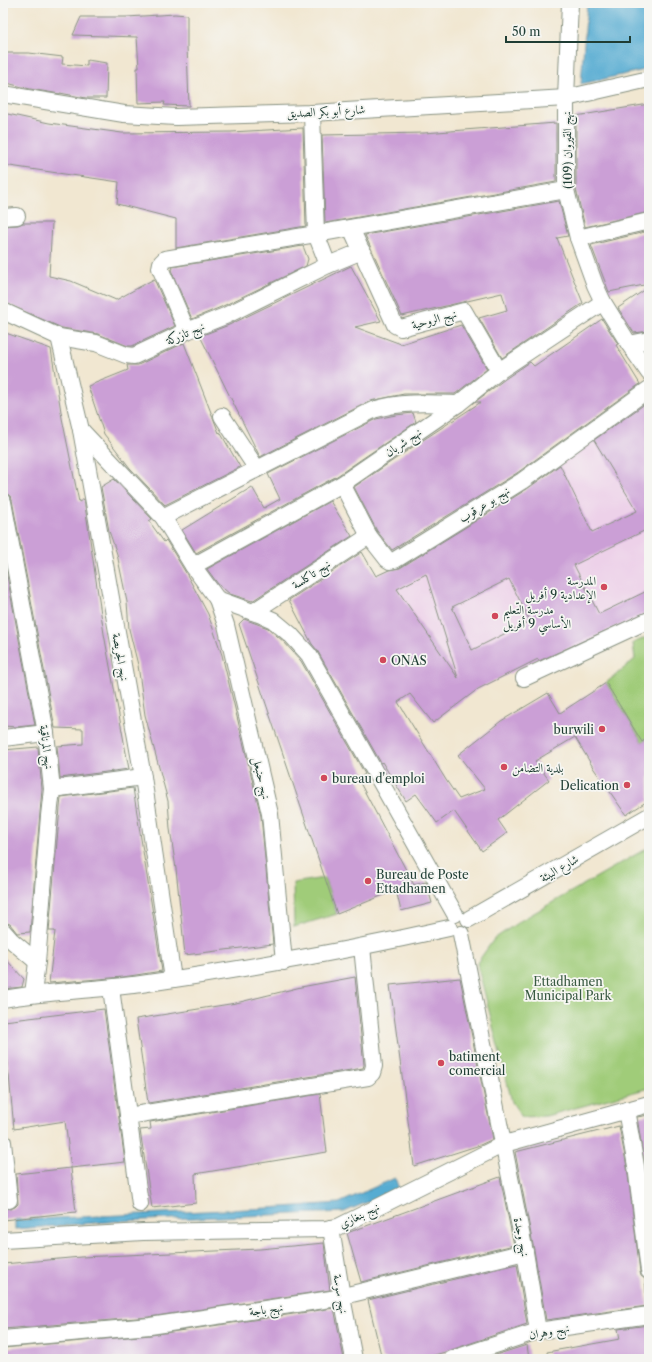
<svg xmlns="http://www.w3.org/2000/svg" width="652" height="1362" font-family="'Libre Caslon Text',Amiri,serif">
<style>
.built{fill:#edd1e9}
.green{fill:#a0cc79;stroke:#608456}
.water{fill:#56acd2;stroke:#3a7483}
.building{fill:#cb9fd6;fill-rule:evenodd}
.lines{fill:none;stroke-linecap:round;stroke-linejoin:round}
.minor-casing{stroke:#889282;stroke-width:18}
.minor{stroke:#fff;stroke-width:16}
.poi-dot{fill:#d1495b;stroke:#f6f6f2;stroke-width:1.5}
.labels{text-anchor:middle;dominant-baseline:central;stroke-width:3.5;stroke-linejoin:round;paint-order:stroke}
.street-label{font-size:12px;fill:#1f3d34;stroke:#f6f6f2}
.poi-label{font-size:12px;fill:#1f3d34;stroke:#f6f6f2;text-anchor:start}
.park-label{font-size:12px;fill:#395a42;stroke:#f6f6f2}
</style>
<rect width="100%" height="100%" fill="#f6f6f2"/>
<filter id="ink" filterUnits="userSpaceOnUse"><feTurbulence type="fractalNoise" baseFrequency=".025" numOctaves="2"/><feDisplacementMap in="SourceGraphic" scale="8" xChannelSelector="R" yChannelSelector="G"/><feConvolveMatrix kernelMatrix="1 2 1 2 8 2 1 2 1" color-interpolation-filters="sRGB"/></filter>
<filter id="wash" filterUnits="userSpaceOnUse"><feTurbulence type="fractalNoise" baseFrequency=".012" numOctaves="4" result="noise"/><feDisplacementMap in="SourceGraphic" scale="16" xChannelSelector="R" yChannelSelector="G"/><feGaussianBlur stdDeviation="0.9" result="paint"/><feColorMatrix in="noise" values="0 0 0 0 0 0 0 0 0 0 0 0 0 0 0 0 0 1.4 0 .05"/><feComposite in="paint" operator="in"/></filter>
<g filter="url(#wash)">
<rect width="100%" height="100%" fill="#f1e7d1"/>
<polygon class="built" points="594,439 627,494 649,481 649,615 542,667 538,659 477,690 470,695 397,589 457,559 584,516 558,463"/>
<g class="green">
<polygon points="649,636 649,737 642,742 606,683 635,659 633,643"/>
<polygon points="649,847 649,1088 546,1116 522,1117 512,1102 477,963 494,939 520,921"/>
<polygon points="324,878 337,914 294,927 293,883"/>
</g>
<g class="water">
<polygon points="587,3 649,3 649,69 581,84"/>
<polygon points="395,1178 399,1189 344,1212 121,1221 15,1229 15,1220 268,1208 339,1203"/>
</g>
<g id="blocks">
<g class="building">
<polygon points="175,14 187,15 187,46 189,106 164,105 165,102 138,103 137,68 139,68 137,37 73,35 81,17 127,17"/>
<polygon points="3,53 29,53 63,57 62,64 87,66 87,60 107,63 106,98 86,98 60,93 60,94 30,89 3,82"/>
<polygon points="649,104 649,212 585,227 576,189 576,116"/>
<polygon points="3,113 49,123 122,133 231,132 303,128 306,226 176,248 176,219 117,204 119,182 3,165"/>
<polygon points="556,123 556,182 325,223 322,135 424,133"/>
<polygon points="559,201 568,236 557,238 583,303 502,358 479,318 507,310 502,293 402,316 365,235"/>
<polygon points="23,223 52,223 49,276 71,281 116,300 154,279 175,326 132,346 128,346 98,334 62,328 3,302 3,226 18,225"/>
<polygon points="649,231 649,284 609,292 591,245"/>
<polygon points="303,246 308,259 306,266 221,307 192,319 171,270 173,269 172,267"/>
<polygon points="351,266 381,321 355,327 401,344 461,325 487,369 455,394 404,394 370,401 260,457 200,336 229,325"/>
<polygon points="649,287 649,331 634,333 618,308"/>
<polygon points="602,319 618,344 616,345 640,384 517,473 392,550 377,531 354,487 420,442 481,402 475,402 505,379 530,362 534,366"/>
<polygon points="3,332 51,349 62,418 79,502 84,499 104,634 129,769 60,778 57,746 83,744 83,729 55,728 12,500 10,496 6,493 3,478"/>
<polygon points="184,343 219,433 220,432 240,467 165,505 130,468 104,434 88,386 128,370 127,365 138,365"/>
<path d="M649,401V531L648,529L574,565L599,614L649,590V611L539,661L538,659L478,689L433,723L410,694L398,702L446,780L459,799L485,789L458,755L501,721L548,693L560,713L606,683L642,742L649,737V800L626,815L594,769L575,737L535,761L549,780L498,820L507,833L482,851L454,811L437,823L416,794L406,801L382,762L381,763L317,650L312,644L289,600L362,552L376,576L389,570L400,568L527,489L560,465L592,532L637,511L594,440ZM426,574L458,678L397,589ZM509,579L530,621L472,650L452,607Z"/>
<polygon points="413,413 416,422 337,476 196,553 182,530 252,487 264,508 280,499 268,474 376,419 396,415"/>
<polygon points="114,479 152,519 149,521 164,542 166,540 186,573 208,614 222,655 261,816 273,944 185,955 176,869 170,829 168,801 145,715 138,665 129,629 127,602 117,554 109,531 101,487"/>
<polygon points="330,501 352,536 252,601 230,594 218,584 207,569"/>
<polygon points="3,554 35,725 17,727 3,726"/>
<polygon points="244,619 268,628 284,642 301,661 365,774 358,779 414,885 426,882 432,903 401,911 396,890 337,914 239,624"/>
<polygon points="38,747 42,789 30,932 17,933 10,924 3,922 3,750"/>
<polygon points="133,788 162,971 123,977 49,983 55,931 49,931 61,797"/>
<polygon points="3,956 24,979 22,987 3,989"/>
<polygon points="355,977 364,1065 363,1068 148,1103 136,1019 236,1003 301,987"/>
<polygon points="460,978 493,1139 480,1145 414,1166 390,985"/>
<polygon points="104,1009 125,1162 71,1168 65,1121 14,1129 4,1021"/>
<polygon points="320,1094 327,1152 195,1174 196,1203 152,1208 140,1130 151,1129 150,1122"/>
<polygon points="649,1115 649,1194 637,1117"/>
<polygon points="619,1126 627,1167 640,1272 641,1276 645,1279 647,1306 546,1320 534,1250 515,1152"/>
<polygon points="71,1168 76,1212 3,1220 3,1207 10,1209 15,1207 18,1204 16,1174"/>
<polygon points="500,1177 514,1245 361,1282 347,1233"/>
<polygon points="324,1243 330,1290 149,1317 3,1329 3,1264 81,1257 260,1249"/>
<polygon points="517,1264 527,1324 445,1352 421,1359 382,1359 368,1300"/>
<polygon points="334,1308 344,1359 3,1359 3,1348 151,1335"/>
<polygon points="649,1325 649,1359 548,1359 547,1352 620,1339 618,1329"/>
<polygon points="527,1345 529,1359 483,1359"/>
</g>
</g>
</g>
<g filter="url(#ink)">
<use href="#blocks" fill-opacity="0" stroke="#889282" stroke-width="1"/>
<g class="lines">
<g class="minor-casing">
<g id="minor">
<polyline points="570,3 566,98 566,190 578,238 595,285 603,302 629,344 649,373"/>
<polyline points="3,94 124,114 176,117 312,113 566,98 649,79"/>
<polyline points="312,113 316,234 328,265"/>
<polyline points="3,217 17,216"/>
<polyline points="351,228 395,325 401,328 464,311 499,371"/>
<polyline points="578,238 649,221"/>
<polyline points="3,311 59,337 96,343 126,355 134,356 187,331 225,316 328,265 362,251"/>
<polyline points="187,331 160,268 161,263 165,259 316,234 566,190"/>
<polyline points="59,337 81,430 143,777 173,979"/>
<polyline points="629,344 649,340"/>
<polyline points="222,416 257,469"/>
<polyline points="81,430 163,517 193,566 217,599 264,616 273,620 291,635 309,655 455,914"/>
<polyline points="342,484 369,536 387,559 390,561 395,560 522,481 649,389"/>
<polyline points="3,502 46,733 52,789 49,816 37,962 33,994"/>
<path d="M163,517L373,410C401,401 430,403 458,404"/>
<polyline points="193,566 342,484 458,404 499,371 603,302"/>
<polyline points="217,599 226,625 270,814 284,962"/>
<polyline points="253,612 369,536"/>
<polyline points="524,678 649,620"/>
<polyline points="3,738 46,733"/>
<polyline points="52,789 143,777"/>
<polyline points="469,919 649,816"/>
<polyline points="3,931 11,940 37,962"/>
<polyline points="461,934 525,1252 538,1331"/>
<polyline points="111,988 140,1204"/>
<path d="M3,999C49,991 95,990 141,984C245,969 347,951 449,928"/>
<polyline points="626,1110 636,1166 649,1271"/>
<polyline points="128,1116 368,1077 372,1073 374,1066 362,947"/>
<polyline points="3,1142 9,1200"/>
<polyline points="331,1228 342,1297 354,1359"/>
<polyline points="3,1240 143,1232 326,1229 338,1227 504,1144 649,1104"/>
<polyline points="3,1339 150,1326 331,1299 525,1252"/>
<polyline points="452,1359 538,1331 649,1315"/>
</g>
</g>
<use href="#minor" class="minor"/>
</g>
</g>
<g class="poi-dot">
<circle cx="604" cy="587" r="4"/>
<circle cx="495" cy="616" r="4"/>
<circle cx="383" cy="660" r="4"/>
<circle cx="602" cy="729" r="4"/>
<circle cx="504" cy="767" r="4"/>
<circle cx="324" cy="778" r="4"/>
<circle cx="627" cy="785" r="4"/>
<circle cx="368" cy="881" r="4"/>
<circle cx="441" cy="1063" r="4"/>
</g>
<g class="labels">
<g class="street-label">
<text transform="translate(326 111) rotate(-3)">شارع أبو بكر الصديق</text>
<text transform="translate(567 150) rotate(-91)">نهج القيروان (109)</text>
<text transform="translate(434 319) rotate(-15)">نهج الروحية</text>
<text transform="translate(185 333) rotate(-23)">نهج تازركة</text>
<text transform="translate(403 442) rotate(-34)">نهج شربان</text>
<text transform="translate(484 504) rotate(-32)">نهج بو عرقوب</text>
<text transform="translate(311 574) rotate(-33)">نهج تاكلسة</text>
<text transform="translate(121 657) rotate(80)">نهج الجريصة</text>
<text transform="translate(47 747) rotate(83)">نهج المرناقية</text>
<text transform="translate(262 778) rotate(77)">نهج حنبعل</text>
<text transform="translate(559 868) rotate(-30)">شارع البيئة</text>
<text transform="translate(359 1215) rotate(-26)">نهج بنغازي</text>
<text transform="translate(522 1237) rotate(79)">نهج وجدة</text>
<text transform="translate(341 1294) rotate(80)">نهج سوسة</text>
<text transform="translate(266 1309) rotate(-8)">نهج باجة</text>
<text transform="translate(549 1331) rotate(-11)">نهج وهران</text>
</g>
<g class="poi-label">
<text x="596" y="580" text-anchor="end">المدرسة<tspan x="596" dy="14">الإعدادية 9 أفريل</tspan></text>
<text x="503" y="609">مدرسة التّعليم<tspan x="503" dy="14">الأساسي 9 أفريل</tspan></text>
<text x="391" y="660">ONAS</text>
<text x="594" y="729" text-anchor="end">burwili</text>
<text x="512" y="767">بلدية التضامن</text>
<text x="332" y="778">bureau d'emploi</text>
<text x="619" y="785" text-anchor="end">Delication</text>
<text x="376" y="874">Bureau de Poste<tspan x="376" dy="14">Ettadhamen</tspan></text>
<text x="449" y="1056">batiment<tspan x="449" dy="14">comercial</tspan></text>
</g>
<g class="park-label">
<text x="568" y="981">Ettadhamen<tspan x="568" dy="14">Municipal Park</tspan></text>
</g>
</g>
<rect width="652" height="1362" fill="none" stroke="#f6f6f2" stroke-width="16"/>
<path d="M506 36v6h124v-6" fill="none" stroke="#1f3d34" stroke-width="2"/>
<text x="512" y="36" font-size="12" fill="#1f3d34" stroke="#f6f6f2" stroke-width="3" paint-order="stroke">50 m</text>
</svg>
